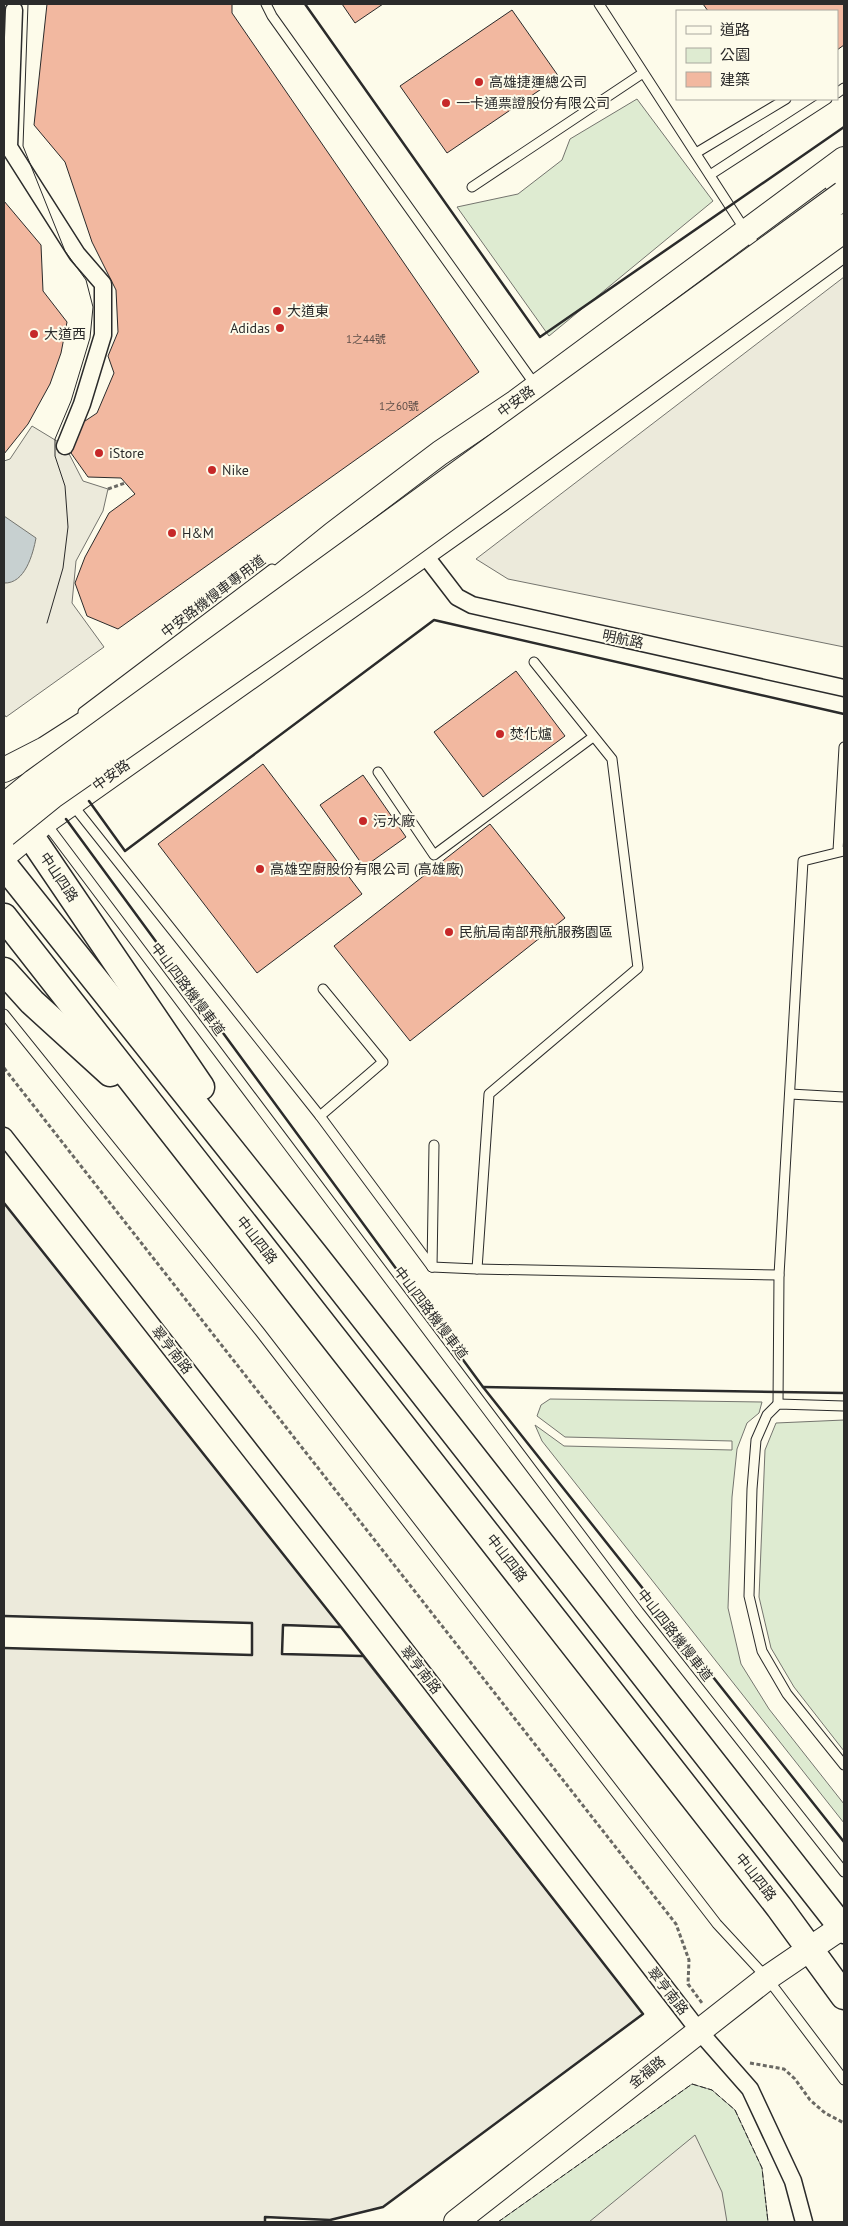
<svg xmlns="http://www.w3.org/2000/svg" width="848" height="2226" font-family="'PT Sans','Noto Sans TC',sans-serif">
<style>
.green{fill:#deebd1;stroke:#74746e}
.parking{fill:#eceadb;stroke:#74746e}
.water{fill:#c7d0d0;stroke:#74746e}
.building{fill:#f2b8a0;stroke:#2b2b2b}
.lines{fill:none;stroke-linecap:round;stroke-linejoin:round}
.lane-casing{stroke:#2b2b2b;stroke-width:11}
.street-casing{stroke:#2b2b2b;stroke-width:19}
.secondary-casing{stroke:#2b2b2b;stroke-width:26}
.primary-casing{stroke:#2b2b2b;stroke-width:29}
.highway-casing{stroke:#2b2b2b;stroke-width:30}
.path{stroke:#6a6964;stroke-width:3;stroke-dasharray:4 2.5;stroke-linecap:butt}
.lane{stroke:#fdfbea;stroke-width:9}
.street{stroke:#fdfbea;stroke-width:16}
.secondary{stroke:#fdfbea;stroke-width:24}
.primary{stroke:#fdfbea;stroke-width:26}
.highway{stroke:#fdfbea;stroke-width:28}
.tram{stroke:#2b2b2b;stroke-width:1}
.highway-bridge-casing{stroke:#2b2b2b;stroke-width:30;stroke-linecap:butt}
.highway-bridge{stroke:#fdfbea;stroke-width:28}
.fence{stroke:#2b2b2b;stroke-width:1;stroke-dasharray:6 2.5;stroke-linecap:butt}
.wall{stroke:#2b2b2b;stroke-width:2.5}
.poi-dot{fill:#c62828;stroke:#fdfbea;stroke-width:2}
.labels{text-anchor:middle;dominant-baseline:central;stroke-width:4;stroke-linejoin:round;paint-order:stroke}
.number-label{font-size:11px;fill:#5d4e48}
.poi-label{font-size:14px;fill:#2b2b2b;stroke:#fdfbea;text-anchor:start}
.street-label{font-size:14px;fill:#2b2b2b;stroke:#fdfbea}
</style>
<rect width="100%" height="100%" fill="#fdfbea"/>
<g class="green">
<polygon points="637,99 713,201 549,336 457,207 518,194 562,160 570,139"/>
<polygon points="550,1399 762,1402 759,1413 747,1423 737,1449 732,1497 728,1608 741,1664 769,1709 844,1804 844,1823 542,1441 535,1425 564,1446 732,1450 732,1441 565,1437 537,1416 541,1405"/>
<polygon points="844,1420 844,1751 794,1687 771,1648 759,1597 765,1450 776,1423"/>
<polygon points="692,2084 712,2090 735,2110 762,2168 768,2222 498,2222"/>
</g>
<g class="parking">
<polygon points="844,277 844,647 508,579 476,559"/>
<polygon points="32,426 65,446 83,481 108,489 103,511 76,561 72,603 104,647 6,717 4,714 4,461 10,459"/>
<polygon points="4,1203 341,1627 283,1625 282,1654 362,1656 643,2014 383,2207 330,2220 266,2217 265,2222 4,2222 4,1648 252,1655 252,1623 4,1616"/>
<polygon points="695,2135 722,2192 727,2222 589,2222"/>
</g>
<path class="water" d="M4,516L36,538C33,554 25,584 4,583Z"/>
<g class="building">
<polygon points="47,4 232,4 232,13 479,372 118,629 87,616 75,583 85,557 109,513 135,494 121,478 88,477 71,453 76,427 97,413 114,373 108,356 118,332 116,290 92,242 65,162 34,125"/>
<polygon points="342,4 383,4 355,23"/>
<polygon points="703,4 844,4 844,45 837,50 837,11 708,11"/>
<polygon points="512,10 559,77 447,153 400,86"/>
<polygon points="4,201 41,245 43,291 67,322 61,353 50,384 28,424 4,454"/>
<polygon points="516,671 565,736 483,797 434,732"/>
<polygon points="263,764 362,894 257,973 158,844"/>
<polygon points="363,775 406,837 364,867 320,805"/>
<polygon points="490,824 565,918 410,1041 334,946"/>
</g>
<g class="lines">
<g class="lane-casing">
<g id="lane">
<polyline points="266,4 272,16 536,386"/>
<polyline points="599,4 760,253"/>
<polyline points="837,93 844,88"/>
<polyline points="696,153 786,99"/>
<polyline points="710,175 827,99"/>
<polyline points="472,187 643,73"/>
<polyline points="83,712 272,569"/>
<polyline points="378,772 434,855 593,737"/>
<polyline points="72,804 320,1116 432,1267"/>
<polyline points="45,822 639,1612 844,1872"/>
<polyline points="838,851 844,747"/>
<polyline points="4,1014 260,1332 717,1924 767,1978 844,2080"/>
<polyline points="790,1094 844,1097"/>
<polyline points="320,1116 383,1062 323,989"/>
<polyline points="432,1267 477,1269 489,1094 638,968 612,759 534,662"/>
<polyline points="432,1267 434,1145"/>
<polyline points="477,1269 779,1275"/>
<polyline points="778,1404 779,1275 803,861 844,851"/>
<polyline points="844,1406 778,1404 767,1415 756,1440 752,1489 749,1596 762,1651 787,1694 844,1765"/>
</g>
</g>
<g class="street-casing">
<g id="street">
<polyline points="14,10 9,147 77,254 103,284 103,335 82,404 65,446"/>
<polyline points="424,554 457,597 472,605 844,688"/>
<polyline points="4,1136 350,1578 699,2031 750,2089 793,2181 804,2222"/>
</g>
</g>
<g class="secondary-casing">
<g id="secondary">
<polyline points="4,770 45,749 112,706 192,648 333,534 440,453 516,402 844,159"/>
<polyline points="4,856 45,822 504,497 844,249"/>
<polyline points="456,2222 767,1978 842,1927"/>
</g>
</g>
<g class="primary-casing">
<g id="primary">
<polyline points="5,803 30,835 201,1087"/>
<polyline points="4,865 314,1254 844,1930"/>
<polyline points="4,917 779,1907 844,1996"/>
<polyline points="4,971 32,1002 110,1073"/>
</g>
</g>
<g class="highway-casing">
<polyline id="highway" points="838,181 844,177"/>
</g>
<g class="path">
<polyline points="108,489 125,483"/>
<polyline points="4,1068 676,1924 689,1960 688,1984 702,2003"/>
<polyline points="750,2063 784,2069 795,2079 810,2100 825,2113 844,2123"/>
</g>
<use href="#lane" class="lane"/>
<use href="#street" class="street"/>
<use href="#secondary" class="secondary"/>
<use href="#primary" class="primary"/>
<use href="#highway" class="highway"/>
<polyline class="tram" points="28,4 23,146 65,251 86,280 93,307 90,338 71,401 55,439 55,456 65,486 68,527 63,568 47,623"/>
<g class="highway-bridge-casing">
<g id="highway-bridge">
<polyline points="4,808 35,783 844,195"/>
<polyline points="4,833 51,795 357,582 844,228"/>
</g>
</g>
<use href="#highway-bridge" class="highway-bridge"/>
<polyline class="fence" points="498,2222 692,2084 712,2090 735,2110 762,2168 768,2222"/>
<g class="wall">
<polyline points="305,4 540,337 844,127"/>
<polyline points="89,801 125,851 434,620 844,714"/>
<polyline points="66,819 483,1387 844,1842"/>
<polyline points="4,1203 341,1627 643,2014 383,2207 330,2220 265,2217 265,2222"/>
<polyline points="483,1387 844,1393"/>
<polyline points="4,1616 252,1623 252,1655 4,1648"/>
<polyline points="340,1627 283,1625 282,1654 362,1656"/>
</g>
</g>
<g class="poi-dot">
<circle cx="479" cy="82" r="5"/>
<circle cx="446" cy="103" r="5"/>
<circle cx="277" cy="311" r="5"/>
<circle cx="280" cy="328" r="5"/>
<circle cx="34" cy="334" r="5"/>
<circle cx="99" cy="453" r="5"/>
<circle cx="212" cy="470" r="5"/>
<circle cx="172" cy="533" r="5"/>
<circle cx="500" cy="734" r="5"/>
<circle cx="363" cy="821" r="5"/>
<circle cx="260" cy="869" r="5"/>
<circle cx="449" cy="932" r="5"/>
</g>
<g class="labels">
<g class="number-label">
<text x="366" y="339">1之44號</text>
<text x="399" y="406">1之60號</text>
</g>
<g class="poi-label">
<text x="489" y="82">高雄捷運總公司</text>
<text x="456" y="103">一卡通票證股份有限公司</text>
<text x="287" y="311">大道東</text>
<text x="270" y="328" text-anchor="end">Adidas</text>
<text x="44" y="334">大道西</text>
<text x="109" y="453">iStore</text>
<text x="222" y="470">Nike</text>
<text x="182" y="533">H&amp;M</text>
<text x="510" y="734">焚化爐</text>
<text x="373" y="821">污水廠</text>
<text x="270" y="869">高雄空廚股份有限公司 (高雄廠)</text>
<text x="459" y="932">民航局南部飛航服務園區</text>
</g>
<g class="street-label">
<text transform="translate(516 401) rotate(-36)">中安路</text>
<text transform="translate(213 596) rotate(-37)">中安路機慢車專用道</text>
<text transform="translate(623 639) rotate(12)">明航路</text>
<text transform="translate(111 775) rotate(-35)">中安路</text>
<text transform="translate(59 877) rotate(56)">中山四路</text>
<text transform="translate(188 989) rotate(53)">中山四路機慢車道</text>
<text transform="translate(257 1240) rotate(52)">中山四路</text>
<text transform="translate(431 1313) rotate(53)">中山四路機慢車道</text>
<text transform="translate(172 1350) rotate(52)">翠亨南路</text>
<text transform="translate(507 1558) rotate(52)">中山四路</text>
<text transform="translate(675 1635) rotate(52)">中山四路機慢車道</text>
<text transform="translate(421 1670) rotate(52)">翠亨南路</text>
<text transform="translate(756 1877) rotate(52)">中山四路</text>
<text transform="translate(668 1991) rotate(52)">翠亨南路</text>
<text transform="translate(647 2072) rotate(-39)">金福路</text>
</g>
</g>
<rect width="848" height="2226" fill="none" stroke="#2b2b2b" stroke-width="10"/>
<rect x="676" y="10" width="162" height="90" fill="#fdfbea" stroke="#a9a89e"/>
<rect x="686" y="26" width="25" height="8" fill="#fdfbea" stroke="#a9a89e"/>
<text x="720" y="35" font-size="15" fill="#2b2b2b">道路</text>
<rect x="686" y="48" width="25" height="15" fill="#deebd1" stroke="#a9a89e"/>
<text x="720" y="60" font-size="15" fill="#2b2b2b">公園</text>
<rect x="686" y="72" width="25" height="15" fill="#f2b8a0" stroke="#a9a89e"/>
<text x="720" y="85" font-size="15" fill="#2b2b2b">建築</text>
</svg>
